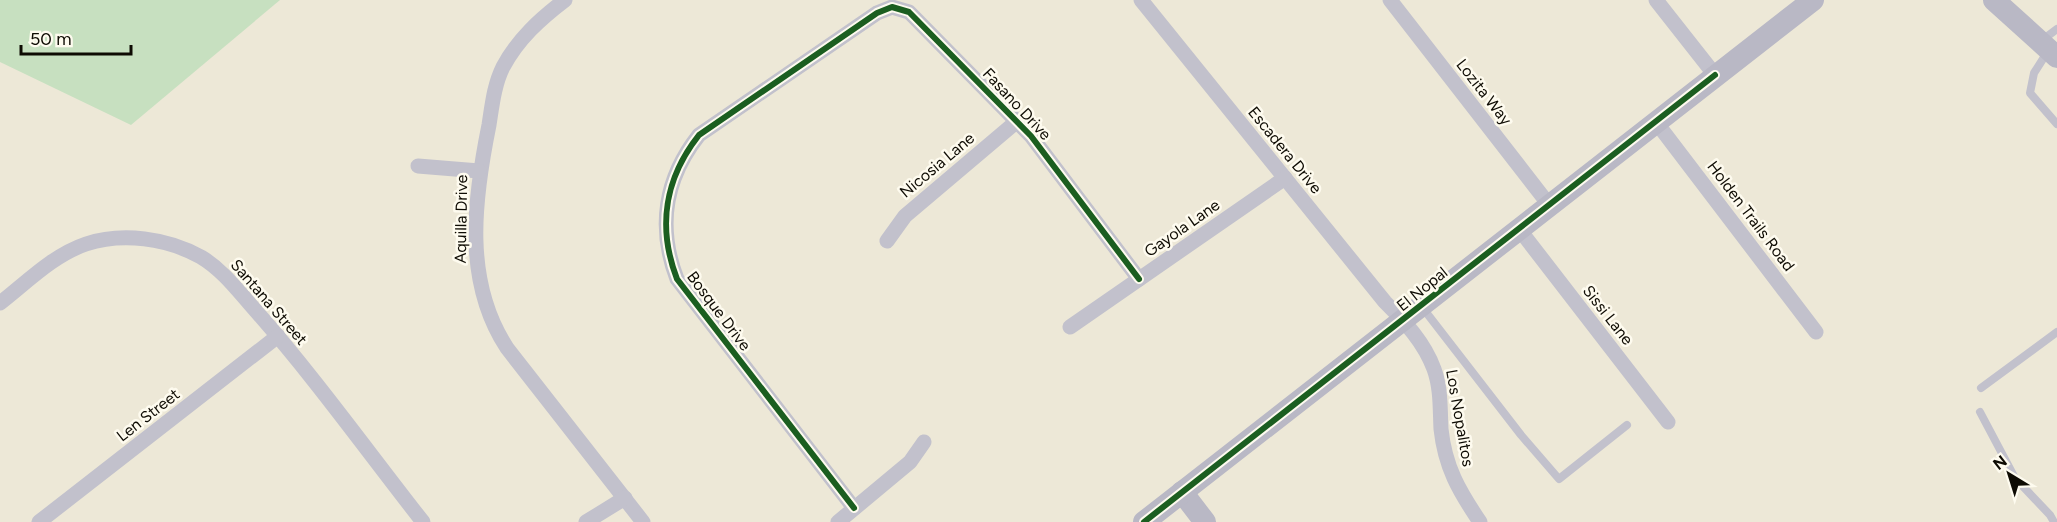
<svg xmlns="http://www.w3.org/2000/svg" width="2057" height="522" font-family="Figtree,sans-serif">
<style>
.green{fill:#c7e0c0}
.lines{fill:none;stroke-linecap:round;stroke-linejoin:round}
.lane{stroke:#c2c1cc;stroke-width:8}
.street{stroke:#c2c1cc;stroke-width:15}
.secondary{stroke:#b9b8c5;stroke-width:22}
.cycleway-casing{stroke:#fefbef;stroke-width:10}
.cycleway{stroke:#1b5e20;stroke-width:6}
.labels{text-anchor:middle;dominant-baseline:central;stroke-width:5;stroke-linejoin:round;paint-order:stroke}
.street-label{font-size:16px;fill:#0e0b03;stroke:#fefbef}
</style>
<rect width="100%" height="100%" fill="#ede8d7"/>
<polygon class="green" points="0,0 280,0 131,125 0,62"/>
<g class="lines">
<g class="lane">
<polyline points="2041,41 2057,29"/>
<polyline points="2048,51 2034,73 2030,93 2057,124"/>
<polyline points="1422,307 1521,435 1559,479 1627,425"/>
<polyline points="1981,388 2057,332"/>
<polyline points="1980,412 2015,478 2050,515 2054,522"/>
</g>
<g class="street">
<path d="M565,0C540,19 518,39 503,67C494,85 492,106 489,125C474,199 463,281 507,348L643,522"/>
<path d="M1141,0L1385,302C1405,322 1424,342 1434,369C1441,388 1440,409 1441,429C1445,467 1459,491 1480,522"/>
<polyline points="1390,0 1550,206"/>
<polyline points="1656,0 1715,75"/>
<polyline points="1656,122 1816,332"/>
<polyline points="418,166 479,171"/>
<polyline points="1519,229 1668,422"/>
<polyline points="887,241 905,216 1016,122"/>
<path d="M0,303C26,283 53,255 86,244C122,232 167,238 201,257C223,270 239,292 256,311C315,378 368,452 423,522"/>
<polyline points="1070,327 1285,178"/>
<path d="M854,508L677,279C657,227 665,178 699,135L877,13L892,7L909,12L1031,136L1139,279"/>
<polyline points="39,522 278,336"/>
<polyline points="586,522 625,498"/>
<polyline points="838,522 910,462 924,442"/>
</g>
<g class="secondary">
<polyline points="1994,0 2057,57"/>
<polyline points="1182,492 1205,522"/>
<polyline points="1144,522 1813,0"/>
</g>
<g class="cycleway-casing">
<g id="cycleway">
<path d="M854,508L677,279C657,227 665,178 699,135L877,13L892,7L909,12L1031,136L1139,279"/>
<polyline points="1144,522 1715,75"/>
</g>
</g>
<use href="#cycleway" class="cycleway"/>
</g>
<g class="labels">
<g class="street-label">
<text transform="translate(1484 92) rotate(52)">Lozita Way</text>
<text transform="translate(1017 104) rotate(47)">Fasano Drive</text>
<text transform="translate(1285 150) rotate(51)">Escadera Drive</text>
<text transform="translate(937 165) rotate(-40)">Nicosia Lane</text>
<text transform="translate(1751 216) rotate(53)">Holden Trails Road</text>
<text transform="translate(461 219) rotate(-89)">Aquilla Drive</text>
<text transform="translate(1182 228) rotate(-35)">Gayola Lane</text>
<text transform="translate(1422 289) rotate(-39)">El Nopal</text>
<text transform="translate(269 302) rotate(49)">Santana Street</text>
<text transform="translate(719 311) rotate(53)">Bosque Drive</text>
<text transform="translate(1608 315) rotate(52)">Sissi Lane</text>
<text transform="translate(148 415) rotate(-38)">Len Street</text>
<text transform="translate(1460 418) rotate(80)">Los Nopalitos</text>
</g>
</g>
<g transform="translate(2009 474) rotate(322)" stroke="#fefbef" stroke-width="4.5" paint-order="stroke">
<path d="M0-4.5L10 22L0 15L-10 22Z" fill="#0e0b03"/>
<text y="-9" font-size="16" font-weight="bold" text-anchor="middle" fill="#0e0b03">N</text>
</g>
<path d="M21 45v9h110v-9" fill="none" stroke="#0e0b03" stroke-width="3"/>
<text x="30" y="45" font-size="18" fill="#0e0b03" stroke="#fefbef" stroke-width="4.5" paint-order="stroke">50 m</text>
</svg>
